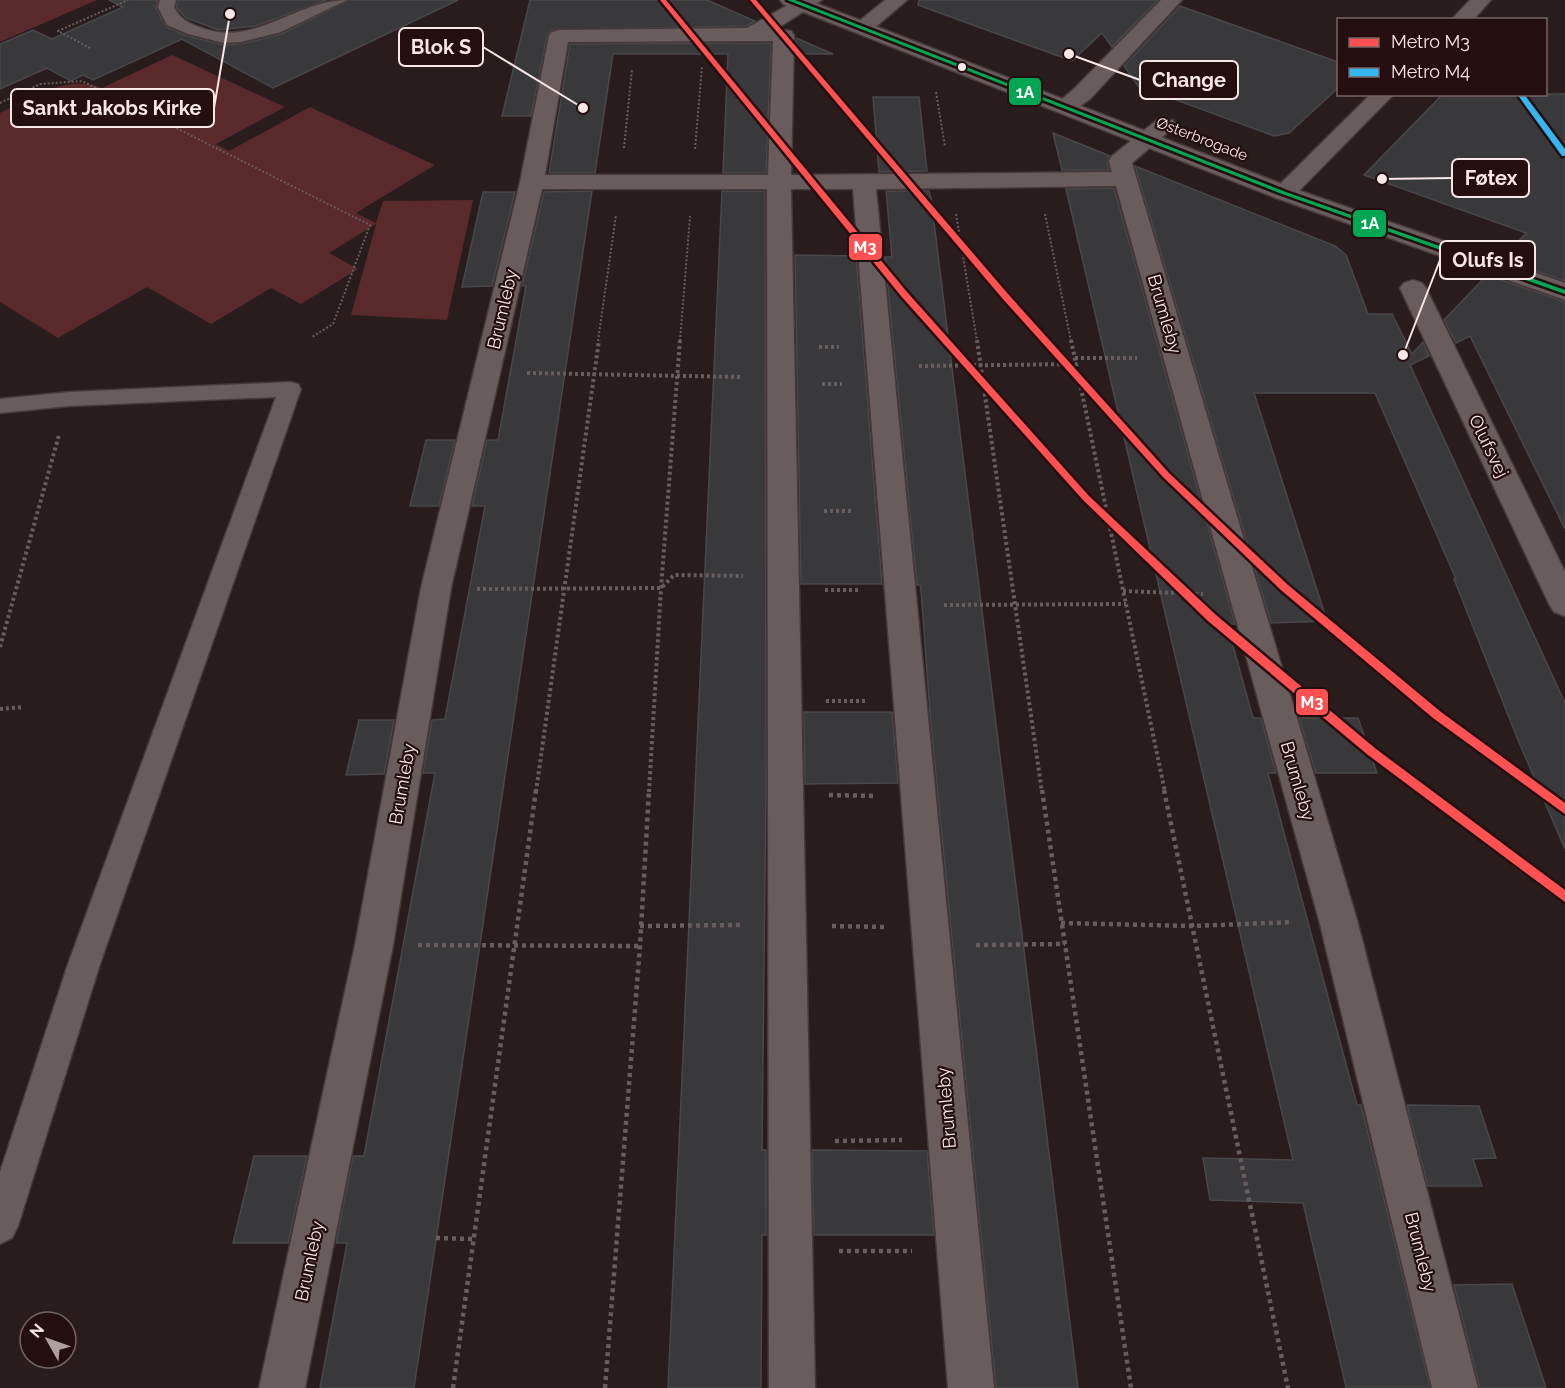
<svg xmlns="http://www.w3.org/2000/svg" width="1565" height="1388" font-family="Raleway,sans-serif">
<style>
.green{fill:#59292b}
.building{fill:#39383a;stroke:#48474a;stroke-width:1.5}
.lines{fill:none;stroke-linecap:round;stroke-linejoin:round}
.service-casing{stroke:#45393a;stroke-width:3}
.minor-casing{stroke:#45393a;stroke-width:3}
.tertiary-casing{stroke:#45393a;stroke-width:3}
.path-far2{stroke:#685d5e;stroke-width:2;stroke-dasharray:2 2;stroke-linecap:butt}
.path-far1{stroke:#685d5e;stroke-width:4;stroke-dasharray:3 3;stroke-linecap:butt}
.path{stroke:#685d5e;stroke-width:4.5;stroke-dasharray:4 4;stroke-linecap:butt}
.service{fill:#685c5c;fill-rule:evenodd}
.minor{fill:#685c5c;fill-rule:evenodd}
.tertiary{fill:#685c5c;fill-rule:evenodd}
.bus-1-casing{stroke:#240e0f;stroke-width:5}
.bus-1{fill:#00a651;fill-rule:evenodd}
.metro-1-casing{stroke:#240e0f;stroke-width:5}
.metro-2-casing{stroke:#240e0f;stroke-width:5}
.metro-1{fill:#ff5151;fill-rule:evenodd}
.metro-2{fill:#36b6f1;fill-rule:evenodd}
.bus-dot{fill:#f7e6e6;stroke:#240e0f;stroke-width:2}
.labels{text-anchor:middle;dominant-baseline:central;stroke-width:4.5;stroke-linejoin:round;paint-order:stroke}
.far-street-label{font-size:15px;fill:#f7e6e6;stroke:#240e0f}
.street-label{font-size:18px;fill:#f7e6e6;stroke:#240e0f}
.leader{fill:none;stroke:#f7e6e6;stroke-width:2}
.callout-dot{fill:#f7e6e6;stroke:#240e0f;stroke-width:2}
.callout{fill:#240e0f;stroke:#f7e6e6;stroke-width:2}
.callout-label{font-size:20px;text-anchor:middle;font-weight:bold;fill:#f7e6e6}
.line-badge{stroke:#240e0f;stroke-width:2}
.badge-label{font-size:16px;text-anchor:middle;font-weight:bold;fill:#fff}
</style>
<rect width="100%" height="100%" fill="#291c1d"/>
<g class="green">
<polygon points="0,0 97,0 0,42"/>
<path d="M172,55L285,107L216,144L229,151L310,107L435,165L356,213L376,223L383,201L473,200L447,320L351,315L376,224L329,253L358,269L301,304L271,288L211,324L147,287L58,338L0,302V113C31,99 68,73 102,88Z"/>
</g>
<g class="building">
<polygon points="109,0 158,0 156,8 166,27 187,36 224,45 242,44 282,34 349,0 458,0 273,88 182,39 93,80 83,75 71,81 47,68 0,89 0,44 33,30 52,39 123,7"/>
<polygon points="178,0 327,0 255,26 219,30 186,18 176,7"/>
<polygon points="530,0 707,0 755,21 746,26 551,30 547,36 531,116 502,116"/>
<polygon points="919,0 1158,0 1112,47 1102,33 1072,61 918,5"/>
<polygon points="1180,6 1338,62 1338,88 1289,133 1274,136 1138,86 1124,66"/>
<polygon points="796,38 833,54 796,54"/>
<polygon points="771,43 766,173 723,173 728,54 613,54 595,173 549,173 570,44"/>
<polygon points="1443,94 1565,94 1565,281 1502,259 1526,233 1364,175"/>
<polygon points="873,97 919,97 927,171 879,172"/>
<polygon points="1053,133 1110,156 1107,162 1109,170 1062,170"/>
<polygon points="1135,166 1335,246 1346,255 1368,314 1392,314 1412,354 1423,342 1429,356 1410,365 1565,703 1565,849 1518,740 1454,579 1456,579 1375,393 1254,393 1327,621 1271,623"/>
<polygon points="1114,188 1235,624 1227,624 1253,718 1261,718 1276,773 1268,773 1357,1105 1361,1105 1430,1387 1346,1387 1303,1203 1210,1200 1203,1158 1293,1160 1066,189"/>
<polygon points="592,191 414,1388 320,1388 347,1243 336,1243 353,1156 364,1156 435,773 423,773 432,720 445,719 485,506 472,506 487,440 498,440 526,286 522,286 544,192"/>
<polygon points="722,191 765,191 766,784 762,1150 766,1150 766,1235 762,1235 761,1388 668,1388"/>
<polygon points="886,191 929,191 931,198 1078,1388 996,1388 930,713 921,590 920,585 917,585 885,257 892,257"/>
<polygon points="483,192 515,192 492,286 462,287"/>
<polygon points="795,255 856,256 882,584 801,584"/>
<polygon points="1487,275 1565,302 1565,529 1470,336 1456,343 1444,320"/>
<polygon points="426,440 455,440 439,506 410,506"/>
<polygon points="804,712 892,712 898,783 805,784"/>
<polygon points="1299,718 1358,718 1377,773 1316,773"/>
<polygon points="359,720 394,720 384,774 346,775"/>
<polygon points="1407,1105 1479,1106 1496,1158 1473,1159 1482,1186 1428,1186"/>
<polygon points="812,1150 927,1151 934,1235 814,1235"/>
<polygon points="254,1156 307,1156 288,1243 233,1243"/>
<polygon points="1512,1284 1546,1388 1480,1388 1454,1285"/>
</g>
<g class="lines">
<g class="service-casing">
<g id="service">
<path d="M160,0H176L174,7C180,19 187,22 199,27C253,49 296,0 347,0L281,32L241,42L224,43L188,34L167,25L158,7Z"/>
<polygon points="290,382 298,384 301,389 100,964 18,1226 12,1238 0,1244 0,1172 68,964 276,397 69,406 0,413 0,399 69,392"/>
</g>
</g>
<g class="minor-casing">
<g id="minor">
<path d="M797,0H822L776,29L791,31L794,35L791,175L1112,172L1109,161L1112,156L1157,120H1173L1176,125L1132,163L1357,920L1478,1388H1432L1319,920L1116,186L876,189L994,1388H948L853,189H791L815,1388H769L767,189H542L451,588L393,945L305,1388H259L355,945L421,588L520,182L549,36L552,32L559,30L747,28ZM773,41L768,175H545L568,42Z"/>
<polygon points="885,0 907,0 871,31 857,31 854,27 857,23"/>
<polygon points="1161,0 1182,0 1090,99 1073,111 1057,111 1054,106 1074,89"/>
<polygon points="1470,0 1491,0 1473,20 1451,20"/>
<polygon points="1371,94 1394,94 1292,198 1276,198 1272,193 1276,188"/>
<polygon points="1413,280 1422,283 1426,288 1565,572 1565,616 1554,612 1549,604 1400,288 1404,283"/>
</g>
</g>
<g class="tertiary-casing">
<polygon id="tertiary" points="780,0 808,0 1292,188 1565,283 1565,300 1276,198 783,4"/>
</g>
<g class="path-far2">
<polyline points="90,48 58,31 128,0"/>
<polyline points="936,92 945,147"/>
<polyline points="0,103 40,84 82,81 370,225 333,324 312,337"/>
<polyline points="624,148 632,69"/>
<polyline points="695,149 702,66"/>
<polyline points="956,214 977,341"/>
<polyline points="1045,214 1071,341"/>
<polyline points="598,341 616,215"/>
<polyline points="680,341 690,216"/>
</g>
<g class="path-far1">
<polyline points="977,340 1042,792"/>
<polyline points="1071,340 1165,792"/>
<polyline points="819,347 839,347"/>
<polyline points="1075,358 1137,358"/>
<polyline points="919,366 1077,364"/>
<polyline points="527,373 741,377"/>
<polyline points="822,384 842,384"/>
<polyline points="824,511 853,511"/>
<polyline points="477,589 661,588 674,575 743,576"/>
<polyline points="825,590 860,590"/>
<polyline points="1123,591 1203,594"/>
<polyline points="944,605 1126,604"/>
<polyline points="0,647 59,435"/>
<polyline points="826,701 867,701"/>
<polyline points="0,709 23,707"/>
<polyline points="536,792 599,340"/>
<polyline points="649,792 661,588 680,340"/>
</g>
<g class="path">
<polyline points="1042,790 1131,1388"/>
<polyline points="1164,790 1288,1388"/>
<polyline points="829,795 876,796"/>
<polyline points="1061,923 1193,926 1293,922"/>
<polyline points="640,926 741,925"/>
<polyline points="832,926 885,927"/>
<polyline points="418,945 640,946"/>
<polyline points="976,945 1065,944"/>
<polyline points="835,1141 902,1140"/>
<polyline points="436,1238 474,1239"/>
<polyline points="839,1251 912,1251"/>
<polyline points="453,1388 536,790"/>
<polyline points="605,1388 640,946 649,790"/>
</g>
<use href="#service" class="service"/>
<use href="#minor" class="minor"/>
<use href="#tertiary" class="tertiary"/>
<g class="bus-1-casing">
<polygon id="bus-1" points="787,0 795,0 1286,192 1565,290 1565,294 1282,194"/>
</g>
<use href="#bus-1" class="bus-1"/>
<g class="metro-1-casing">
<g id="metro-1">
<polygon points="660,0 666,0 907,292 1089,496 1216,615 1376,749 1565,890 1565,902 1368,755 1208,621 1083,500 901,296"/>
<polygon points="750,0 756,0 1008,294 1169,473 1288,585 1441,712 1565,803 1565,814 1433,718 1282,591 1163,477 1002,298"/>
</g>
</g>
<g class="metro-2-casing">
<polygon id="metro-2" points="1517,94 1524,94 1565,149 1565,156 1562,156"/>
</g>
<use href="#metro-1" class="metro-1"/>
<use href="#metro-2" class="metro-2"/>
</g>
<circle class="bus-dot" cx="962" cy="67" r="5"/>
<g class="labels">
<g class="far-street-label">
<text transform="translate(1202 139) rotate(21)">Østerbrogade</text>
</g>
<g class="street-label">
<text transform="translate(502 309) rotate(-77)">Brumleby</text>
<text transform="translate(1165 314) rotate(74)">Brumleby</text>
<text transform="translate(1489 446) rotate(64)">Olufsvej</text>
<text transform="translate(1298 781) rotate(74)">Brumleby</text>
<text transform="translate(402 784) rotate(-80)">Brumleby</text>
<text transform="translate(946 1108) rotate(-95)">Brumleby</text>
<text transform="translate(1421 1252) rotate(76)">Brumleby</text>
<text transform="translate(309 1261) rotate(-78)">Brumleby</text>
</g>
</g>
<path class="leader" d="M583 108L483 47M1069 54L1140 80M230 14L214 108M1382 179L1452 178M1403 355L1440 260"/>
<g class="callout-dot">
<circle cx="583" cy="108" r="6"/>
<circle cx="1069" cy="54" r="6"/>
<circle cx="230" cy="14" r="6"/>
<circle cx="1382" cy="179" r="6"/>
<circle cx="1403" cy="355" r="6"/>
</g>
<g class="callout">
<rect x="399" y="28" width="84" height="38" rx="6"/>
<rect x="1140" y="61" width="98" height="38" rx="6"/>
<rect x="11" y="89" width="203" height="38" rx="6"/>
<rect x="1452" y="159" width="77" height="38" rx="6"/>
<rect x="1440" y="241" width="95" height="38" rx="6"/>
</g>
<g class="callout-label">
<text x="441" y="54">Blok S</text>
<text x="1189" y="87">Change</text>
<text x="112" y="115">Sankt Jakobs Kirke</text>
<text x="1491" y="185">Føtex</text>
<text x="1488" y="267">Olufs Is</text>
</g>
<g class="line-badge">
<rect x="1008" y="77" width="34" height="29" rx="6" fill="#00a651"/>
<rect x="1352" y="209" width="35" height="29" rx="6" fill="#00a651"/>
<rect x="848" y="233" width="35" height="28" rx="6" fill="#ff5151"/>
<rect x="1295" y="688" width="34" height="28" rx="6" fill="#ff5151"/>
</g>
<g class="badge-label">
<text x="1025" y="98">1A</text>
<text x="1370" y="229">1A</text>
<text x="865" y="253">M3</text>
<text x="1312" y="708">M3</text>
</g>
<rect x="1337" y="18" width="210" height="78" fill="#240e0f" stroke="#786465" stroke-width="1.5"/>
<rect x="1349" y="38" width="30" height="9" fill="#ff5151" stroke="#786465" stroke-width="1.5"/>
<text x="1391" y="48" font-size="18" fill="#f7e6e6">Metro M3</text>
<rect x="1349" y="68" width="30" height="9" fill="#36b6f1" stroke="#786465" stroke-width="1.5"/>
<text x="1391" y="78" font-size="18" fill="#f7e6e6">Metro M4</text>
<g transform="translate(48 1340) rotate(310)"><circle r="28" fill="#240e0f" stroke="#786465" stroke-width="1.5"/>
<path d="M0-4.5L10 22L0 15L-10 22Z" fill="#af9fa0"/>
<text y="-9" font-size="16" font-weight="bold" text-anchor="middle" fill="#f7e6e6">N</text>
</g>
</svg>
